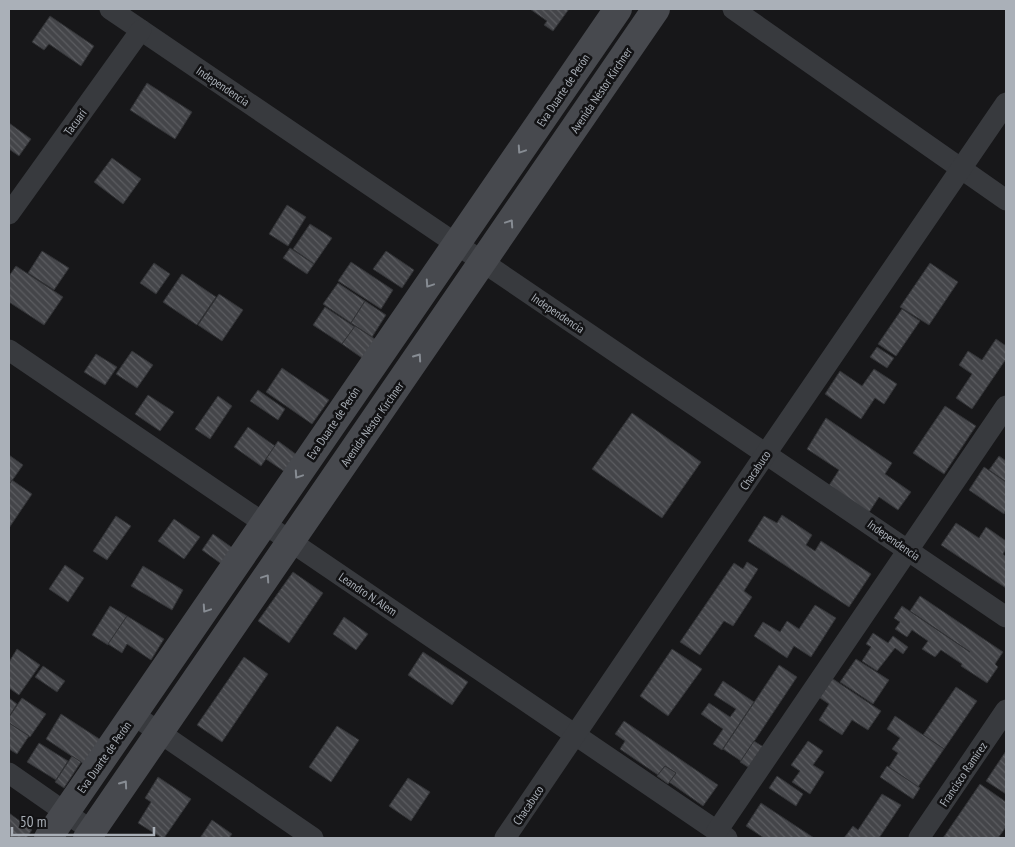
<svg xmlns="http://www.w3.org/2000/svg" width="1015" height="847" font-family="'PT Sans Narrow',sans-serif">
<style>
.building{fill:url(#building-back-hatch);stroke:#313235}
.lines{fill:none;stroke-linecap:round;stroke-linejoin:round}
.street{stroke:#383a3e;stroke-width:21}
.secondary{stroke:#47494e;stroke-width:28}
.oneway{stroke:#878c93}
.labels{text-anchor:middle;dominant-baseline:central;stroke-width:5;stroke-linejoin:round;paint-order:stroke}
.street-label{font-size:12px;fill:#aab0b8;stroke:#121214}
</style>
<defs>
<pattern id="building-back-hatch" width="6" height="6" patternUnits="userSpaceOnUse" patternTransform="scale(1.25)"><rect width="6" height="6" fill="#444549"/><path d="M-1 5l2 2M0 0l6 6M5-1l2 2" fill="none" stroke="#5c5d61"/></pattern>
</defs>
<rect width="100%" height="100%" fill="#171719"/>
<g class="building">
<polygon points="530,9 569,9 553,31 544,25 547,21"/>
<polygon points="50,16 94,46 81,66 49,44 44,50 32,42"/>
<polygon points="147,83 192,112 175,139 130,110"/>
<polygon points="9,123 31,139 19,156 9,149"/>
<polygon points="112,158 141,179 123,204 94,182"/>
<polygon points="287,205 306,217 288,246 269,234"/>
<polygon points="310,224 332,238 314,264 293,249"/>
<polygon points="290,248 314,264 307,274 283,258"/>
<polygon points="42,251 69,268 54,290 28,273"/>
<polygon points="386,251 414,270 402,288 373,269"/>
<polygon points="351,262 393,290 381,309 338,281"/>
<polygon points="154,263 170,274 156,294 140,283"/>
<polygon points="930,263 958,282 929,325 900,307"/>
<polygon points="16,266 63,297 44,325 9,302 9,276"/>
<polygon points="182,274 216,297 197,325 163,302"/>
<polygon points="338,283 365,301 351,323 323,304"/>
<polygon points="219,294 243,310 222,341 198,325"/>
<polygon points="365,301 386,315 372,337 351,323"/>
<polygon points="325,307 355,327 342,344 313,325"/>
<polygon points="902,309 920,321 896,356 878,344"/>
<polygon points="355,326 378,341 365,360 342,344"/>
<polygon points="996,339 1006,346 1006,359 972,409 956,398 972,374 959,365 968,351 982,360"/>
<polygon points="877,347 894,358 887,368 870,357"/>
<polygon points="132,351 153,365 137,388 116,374"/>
<polygon points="96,354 117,367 105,385 84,372"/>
<polygon points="282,368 329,400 312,424 266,392"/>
<polygon points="874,369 897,384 884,404 875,398 861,419 825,394 840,371 862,386"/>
<polygon points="258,390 285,409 278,420 250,401"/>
<polygon points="148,395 174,412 160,431 135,414"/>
<polygon points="218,396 232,406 210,439 195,429"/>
<polygon points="945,406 976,426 944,474 913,453"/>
<polygon points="632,413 701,462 662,518 592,469"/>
<polygon points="826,418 892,463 885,474 911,492 898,510 879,497 868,514 828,487 839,470 807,449"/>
<polygon points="248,427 275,446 261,466 234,447"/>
<polygon points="278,441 297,455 285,472 266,459"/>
<polygon points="9,455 23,465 9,485"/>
<polygon points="999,456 1006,461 1006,482 989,470"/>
<polygon points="984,467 1006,482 1006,510 1004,514 969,490"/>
<polygon points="12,480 32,494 9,528 9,485"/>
<polygon points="782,515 812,535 806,545 815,551 821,541 871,574 849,607 748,541 764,516 777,523"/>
<polygon points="116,516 131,526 107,560 93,551"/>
<polygon points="174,519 200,537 184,559 158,541"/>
<polygon points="956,523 979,538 986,527 1006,541 1006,549 1003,554 1006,557 1006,588 941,545"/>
<polygon points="213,534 234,549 223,565 202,550"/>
<polygon points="747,562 758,569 744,591 752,597 733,626 724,621 700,655 680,642 734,563 743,569"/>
<polygon points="65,565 84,578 68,602 49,589"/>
<polygon points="143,566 183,590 172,610 131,586"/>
<polygon points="293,572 323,593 289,643 258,621"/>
<polygon points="920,596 1003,652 995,664 998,667 987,683 961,666 962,664 941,650 935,657 922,649 928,641 912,630 907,637 895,629 900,622 894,618 902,606 970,652 910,611"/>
<polygon points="815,605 836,618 811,657 794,646 787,658 754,636 763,622 780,632 787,621 799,629"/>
<polygon points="110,606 127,616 108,645 92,635"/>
<polygon points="127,616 164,639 151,660 127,644 122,653 108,644"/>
<polygon points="344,617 368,634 356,650 333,634"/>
<polygon points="873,633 888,643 893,636 908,647 903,654 895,648 877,671 862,661 871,647 866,644"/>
<polygon points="17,649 40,665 19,695 9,688 9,662"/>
<polygon points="672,649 702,669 668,716 640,696"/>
<polygon points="423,652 468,682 452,705 408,675"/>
<polygon points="244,657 268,674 222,742 197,725"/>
<polygon points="856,659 889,680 873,704 840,682"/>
<polygon points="779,665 797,677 741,761 723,749"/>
<polygon points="43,666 65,681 57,692 35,677"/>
<polygon points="830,677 881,711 868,730 852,720 842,735 819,720 829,704 817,696"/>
<polygon points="723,681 754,702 722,750 713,744 723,729 701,714 709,703 730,717 736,709 714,695"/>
<polygon points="956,687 977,701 944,749 923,735"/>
<polygon points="9,698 17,704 9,717"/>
<polygon points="22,698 46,714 30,737 9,723 9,717"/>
<polygon points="61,714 104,742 88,767 46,739"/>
<polygon points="895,716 944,749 918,787 889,767 898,753 892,749 900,738 887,729"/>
<polygon points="624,721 718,785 703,806 669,782 676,773 665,766 658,775 620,749 625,741 615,734"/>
<polygon points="9,723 29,736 17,754 9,749"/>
<polygon points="337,726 359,740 331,782 309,767"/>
<polygon points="754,741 765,748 751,769 740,762"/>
<polygon points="808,741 823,751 813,765 824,772 810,794 792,782 800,771 791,765"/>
<polygon points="39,743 68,761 56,780 27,762"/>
<polygon points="1006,751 1006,794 986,781"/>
<polygon points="72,756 81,762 64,788 55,782"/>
<polygon points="665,766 676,773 668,784 657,776"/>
<polygon points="887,766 920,788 913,799 880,777"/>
<polygon points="777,776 803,794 796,806 769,788"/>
<polygon points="158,777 191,799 164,838 162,838 138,823 151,802 145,798"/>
<polygon points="408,778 430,792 411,821 389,806"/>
<polygon points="980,784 1006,802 1006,827 998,838 943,838"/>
<polygon points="882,794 901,805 879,838 844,838 853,826 858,830"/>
<polygon points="761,803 814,838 764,838 746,826"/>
<polygon points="9,813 32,830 26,838 9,838"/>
<polygon points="212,820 232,834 229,838 200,838"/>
</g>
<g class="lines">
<g class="street">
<path d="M110,9C409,212 709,413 1006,617"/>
<polyline points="733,9 1006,200"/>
<polyline points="9,214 141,30"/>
<polyline points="9,350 727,838"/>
<polyline points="134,715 313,838"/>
<polyline points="9,773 92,831"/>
<polyline points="717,831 1006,406"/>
<polyline points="505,838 767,452 1006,103"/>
<polyline points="919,838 1006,710"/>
</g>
<g class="secondary">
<polyline points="48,838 618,9"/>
<polyline points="87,838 656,9"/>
</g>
</g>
<defs><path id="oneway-chevron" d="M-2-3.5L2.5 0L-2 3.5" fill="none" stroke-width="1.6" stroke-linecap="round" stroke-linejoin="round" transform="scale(1.25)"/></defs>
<g class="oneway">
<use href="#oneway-chevron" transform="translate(521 150) rotate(124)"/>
<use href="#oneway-chevron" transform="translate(510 223) rotate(-56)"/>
<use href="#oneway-chevron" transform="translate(429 284) rotate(124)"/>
<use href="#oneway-chevron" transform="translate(418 357) rotate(-55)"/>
<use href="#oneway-chevron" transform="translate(298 475) rotate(124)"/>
<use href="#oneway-chevron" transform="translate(266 578) rotate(-56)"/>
<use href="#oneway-chevron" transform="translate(206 609) rotate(124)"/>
<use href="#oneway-chevron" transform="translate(124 784) rotate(-55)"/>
</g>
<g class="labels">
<g class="street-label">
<text transform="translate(223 86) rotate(34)">Independencia</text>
<text transform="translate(563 90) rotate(-56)">Eva Duarte de Perón</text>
<text transform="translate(601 90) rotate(-56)">Avenida Néstor Kirchner</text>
<text transform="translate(75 122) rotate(-54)">Tacuarí</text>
<text transform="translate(558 313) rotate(34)">Independencia</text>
<text transform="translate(333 423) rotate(-56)">Eva Duarte de Perón</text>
<text transform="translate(372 424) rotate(-55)">Avenida Néstor Kirchner</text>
<text transform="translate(755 470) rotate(-56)">Chacabuco</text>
<text transform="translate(894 540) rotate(35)">Independencia</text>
<text transform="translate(368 594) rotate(34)">Leandro N. Alem</text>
<text transform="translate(104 757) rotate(-55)">Eva Duarte de Perón</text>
<text transform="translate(963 774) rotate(-56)">Francisco Ramírez</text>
<text transform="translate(528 805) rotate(-56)">Chacabuco</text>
</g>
</g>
<rect width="1015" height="847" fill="none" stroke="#aab0b8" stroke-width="20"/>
<path d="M12 827v8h142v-8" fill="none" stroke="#aab0b8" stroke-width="2.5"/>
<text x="20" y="827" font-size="15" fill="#aab0b8" stroke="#121214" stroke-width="4" paint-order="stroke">50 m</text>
</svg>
